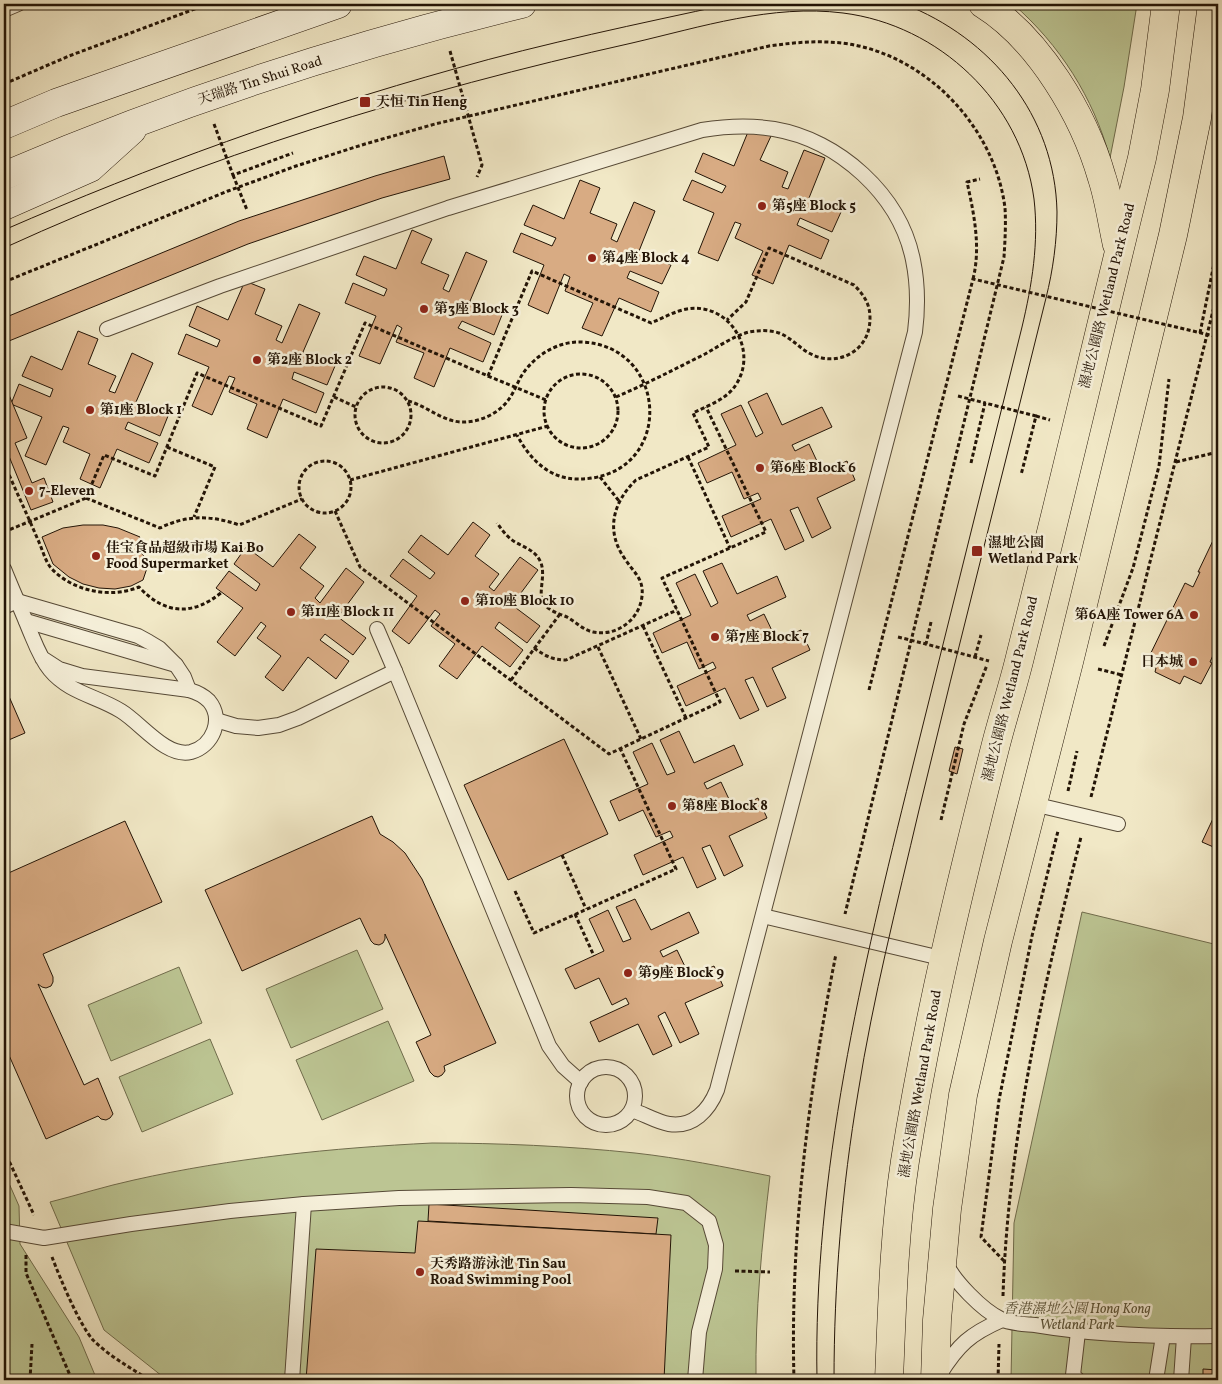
<svg xmlns="http://www.w3.org/2000/svg" width="1222" height="1384" font-family="Vollkorn,'Noto Serif TC',serif">
<style>
.green{fill:#bcc593;stroke:#706c4c}
.building{fill:#d8ab83;stroke:#231406}
.lines{fill:none;stroke-linecap:round;stroke-linejoin:round}
.lane-casing{stroke:#564936;stroke-width:16}
.secondary-casing{stroke:#231406;stroke-width:29}
.primary-casing{stroke:#231406;stroke-width:29}
.path{stroke:#231406;stroke-width:3;stroke-dasharray:4 2.5;stroke-linecap:butt}
.lane{stroke:#f6f0da;stroke-width:14}
.secondary{stroke:#f6f0da;stroke-width:28}
.primary{stroke:#f1e8c6;stroke-width:28}
.tram{stroke:#231406;stroke-width:1}
.path-bridge{stroke:#231406;stroke-width:3;stroke-dasharray:4 2.5;stroke-linecap:butt}
.poi-dot{fill:#8f2418;stroke:#f6f0da;stroke-width:2}
.labels{text-anchor:middle;dominant-baseline:central;stroke-width:5;stroke-linejoin:round;paint-order:stroke}
.street-label{font-size:14px;fill:#231406;stroke:#f6f0da}
.poi-label{font-size:14px;font-weight:bold;fill:#231406;stroke:#f6f0da;text-anchor:start}
.park-label{font-size:14px;font-style:italic;fill:#595237;stroke:#f6f0da}
</style>
<rect width="100%" height="100%" fill="#f1e8c6"/>
<filter id="stains"><feTurbulence type="fractalNoise" baseFrequency=".004" numOctaves="4"/><feColorMatrix values="0 0 0 0 .2 0 0 0 0 .09 0 0 0 0 .02 0 0 0 .5 -.17"/></filter>
<radialGradient id="worn" r=".72"><stop offset=".6" stop-color="#630" stop-opacity="0"/><stop offset="1" stop-color="#630" stop-opacity=".3"/></radialGradient>
<g class="green">
<path d="M1013,4H1137L1124,87L1110,158C1093,97 1060,45 1013,4Z"/>
<polygon points="1082,912 1218,945 1218,1380 1011,1380 1014,1223"/>
<polygon points="357,950 383,1009 291,1048 266,989"/>
<polygon points="179,967 202,1023 111,1061 88,1005"/>
<polygon points="388,1021 414,1081 322,1120 296,1060"/>
<polygon points="210,1039 233,1094 142,1132 119,1077"/>
<path d="M432,1143C500,1143 567,1146 635,1153C680,1158 725,1167 770,1176C762,1244 755,1312 756,1380H167L104,1330L50,1202C78,1195 106,1186 134,1180C232,1158 332,1148 432,1143Z"/>
<polygon points="4,1172 19,1206 20,1244 79,1337 97,1380 4,1380"/>
</g>
<g class="building">
<polygon points="750,127 771,136 760,160 788,172 782,187 788,189 804,150 825,158 809,198 841,212 832,232 800,218 797,225 829,240 821,259 789,245 773,284 752,275 763,251 735,238 741,224 735,222 718,261 698,253 714,213 683,200 692,180 722,193 726,186 695,172 703,153 734,166"/>
<polygon points="444,156 450,179 382,198 248,244 4,343 4,318 239,221 375,176"/>
<polygon points="580,180 600,188 590,213 617,224 611,239 617,242 634,202 655,211 639,251 671,265 662,284 630,271 627,278 659,292 651,312 619,298 602,336 582,328 593,303 565,291 570,277 564,274 548,314 528,305 544,265 513,252 521,233 552,246 556,238 524,225 533,205 564,219"/>
<polygon points="412,230 432,239 421,263 449,275 443,289 449,292 466,252 487,261 470,301 502,315 494,335 462,321 458,328 491,343 483,362 450,348 434,387 414,378 424,353 396,342 402,328 397,325 380,364 359,356 376,316 345,303 353,283 384,296 387,289 356,275 364,256 396,269"/>
<polygon points="245,281 265,289 255,314 282,326 276,340 282,343 299,304 320,313 303,352 335,366 327,385 294,372 292,379 324,393 316,413 283,399 267,438 247,429 257,404 229,392 235,378 229,376 212,415 192,406 209,367 178,354 186,334 217,347 220,340 189,326 197,306 228,320"/>
<polygon points="78,331 98,339 88,364 116,376 109,391 115,393 132,353 153,363 136,402 168,416 160,436 128,422 125,429 158,443 149,463 117,449 100,488 80,479 90,454 63,442 69,428 63,426 46,465 25,456 42,417 11,404 19,384 50,397 53,389 22,376 31,356 62,370"/>
<polygon points="4,383 27,438 15,443 32,483 44,478 53,502 31,510 4,444"/>
<polygon points="767,393 782,425 822,407 832,427 792,445 795,451 809,444 822,472 847,461 855,480 817,498 831,528 812,538 798,507 790,510 804,541 785,550 771,519 731,537 722,516 761,499 758,493 744,499 732,472 707,483 698,463 736,445 721,414 741,405 756,437 763,433 748,402"/>
<polygon points="473,522 490,535 475,556 499,574 489,587 494,591 520,557 538,570 512,605 540,626 527,643 499,622 495,628 523,650 510,667 482,646 457,679 439,666 455,644 431,626 440,614 435,610 409,644 392,631 417,596 390,576 403,559 430,579 435,573 408,552 421,535 448,555"/>
<polygon points="83,525 103,525 118,528 140,537 135,547 144,556 147,568 143,580 131,586 115,589 99,588 83,584 69,577 53,564 42,537 63,528"/>
<polygon points="1218,530 1218,644 1210,662 1212,663 1201,684 1184,676 1180,684 1155,672 1156,668 1146,663 1185,583 1193,587 1200,572 1198,572"/>
<polygon points="299,534 316,547 300,568 324,586 315,598 320,603 346,568 364,582 338,617 366,638 353,655 325,634 320,640 349,661 336,679 308,657 283,691 265,677 281,656 257,638 266,626 261,622 235,656 217,642 243,608 216,588 229,571 256,591 260,584 234,564 246,547 273,567"/>
<polygon points="722,563 737,594 777,576 786,597 747,615 750,621 764,614 777,641 801,630 810,650 772,668 786,698 767,707 753,677 745,680 759,710 740,719 725,688 686,706 677,686 716,668 713,662 699,669 687,642 662,653 653,633 691,615 676,583 695,574 711,607 718,603 703,571"/>
<polygon points="4,685 25,733 4,742"/>
<polygon points="679,731 694,763 734,745 743,765 704,783 707,789 721,782 734,810 758,798 767,818 729,836 743,866 724,876 710,845 702,848 716,879 697,888 683,857 643,875 634,855 673,837 670,831 656,837 643,810 619,821 610,801 648,784 633,752 652,743 667,775 675,772 660,740"/>
<polygon points="564,739 608,834 508,880 464,785"/>
<polygon points="955,747 963,749 957,774 949,771"/>
<polygon points="1218,808 1218,849 1202,842"/>
<polygon points="372,816 380,834 393,842 405,853 422,879 496,1043 444,1066 445,1071 442,1075 438,1077 434,1076 430,1072 416,1042 431,1035 385,934 385,939 383,943 379,945 374,944 371,941 360,918 242,971 205,890"/>
<polygon points="125,821 162,902 43,954 53,977 53,982 51,986 46,988 42,987 38,984 84,1085 98,1078 113,1114 110,1118 106,1120 101,1119 98,1116 46,1139 4,1044 4,875"/>
<polygon points="635,899 651,930 689,912 699,933 660,951 663,957 677,950 690,977 714,966 723,986 685,1003 699,1034 680,1043 665,1012 658,1016 672,1046 653,1055 638,1024 599,1042 590,1022 629,1004 626,998 612,1005 599,978 575,989 565,969 604,951 589,919 608,910 623,942 631,939 616,907"/>
<polygon points="429,1204 658,1218 656,1234 428,1221"/>
<polygon points="418,1221 671,1235 664,1380 306,1380 316,1249 415,1253"/>
<polygon points="1203,1369 1218,1370 1218,1380 1203,1380"/>
</g>
<g class="lines">
<g class="lane-casing">
<g id="lane">
<polyline points="4,10 18,4"/>
<path d="M107,329L220,286L448,208L702,130C727,126 750,125 774,129C839,140 900,195 913,260C918,284 918,308 915,332L717,1090C709,1110 693,1128 669,1124C657,1122 644,1114 632,1110"/>
<path d="M4,569C12,589 21,609 29,629C35,643 40,658 50,670C69,693 97,696 121,711C141,723 166,758 191,752C213,746 224,719 209,701C203,695 196,692 189,690L82,676L59,669L42,658"/>
<polyline points="4,607 17,601 138,636 149,642 159,648 176,665 184,677 189,690"/>
<polyline points="26,621 176,665"/>
<polyline points="377,629 395,671"/>
<polyline points="216,720 236,726 258,728 279,725 298,718 395,671 549,1046 563,1066 581,1082"/>
<polyline points="1033,804 1118,824"/>
<polyline points="763,916 945,959"/>
<circle cx="606" cy="1096" r="29"/>
<polyline points="4,1231 44,1238 131,1224 230,1211 304,1204 399,1198 571,1195 648,1197 686,1203 709,1221 716,1245 715,1269 699,1332 695,1380"/>
<path d="M945,1262C954,1281 982,1310 1001,1319C1010,1324 1025,1324 1035,1325C1095,1335 1157,1337 1218,1336"/>
<polyline points="1078,1332 1073,1375 1078,1380"/>
<path d="M940,1374C958,1345 970,1334 1002,1320"/>
<polyline points="292,1380 304,1204"/>
<polyline points="1156,1380 1163,1336"/>
<polyline points="1181,1380 1184,1337"/>
</g>
</g>
<g class="secondary-casing">
<g id="secondary">
<polyline points="4,125 56,103 338,4"/>
<path d="M4,176C171,104 345,47 522,4"/>
<polyline points="4,206 90,168 132,130"/>
</g>
</g>
<g class="primary-casing">
<g id="primary">
<path d="M983,4C1039,39 1084,115 1102,178C1109,199 1112,223 1117,245"/>
<path d="M889,1380C892,1307 894,1233 905,1161C927,1021 961,881 996,744C1004,713 1014,683 1021,653C1063,488 1101,323 1142,158L1155,90L1166,4"/>
<polyline points="935,1380 937,1320 947,1209 963,1095 998,941 1069,662 1173,235 1197,118 1212,4"/>
</g>
</g>
<g class="path">
<polyline points="450,51 464,101 451,105"/>
<polyline points="4,84 69,56 208,4"/>
<polyline points="464,101 482,165 477,177"/>
<polyline points="214,124 233,175 293,153"/>
<polyline points="233,175 247,210"/>
<path d="M973,279C981,247 974,214 967,182L980,179"/>
<path d="M4,282L228,191L296,166L365,144L435,124L769,46C797,42 822,40 849,44C928,57 995,128 1005,208C1006,224 1005,241 1004,257L845,914"/>
<polyline points="1212,320 1218,320"/>
<polyline points="1200,333 1218,244"/>
<circle cx="581" cy="411" r="37"/>
<polyline points="488,376 546,400"/>
<circle cx="383" cy="415" r="28"/>
<polyline points="958,396 985,403"/>
<polyline points="334,397 356,407"/>
<path d="M616,397C646,384 675,369 705,354C719,346 734,336 749,332C759,330 770,330 779,333C792,338 800,349 811,354C826,362 844,360 857,349C866,341 870,330 870,318C870,304 864,295 854,285L769,248L746,302L727,320"/>
<path d="M408,401C427,406 440,420 460,422C478,423 499,414 509,399C515,391 518,380 524,372C537,354 559,341 582,342C667,346 674,466 592,478C556,484 533,465 517,435"/>
<polyline points="1036,416 1050,420"/>
<polyline points="167,447 215,467 194,517"/>
<polyline points="688,457 730,548"/>
<circle cx="325" cy="487" r="26"/>
<polyline points="1176,462 1218,452"/>
<path d="M4,463C15,489 27,514 38,540C42,548 45,561 51,568C72,591 110,599 139,587C165,615 193,616 222,592"/>
<polyline points="971,463 985,403 1036,416 1021,475"/>
<polyline points="600,477 619,501"/>
<polyline points="350,480 548,426"/>
<path d="M86,498L160,528C186,515 211,515 239,525L302,499"/>
<polyline points="335,511 360,567 609,754 720,702 662,578 766,532 706,407"/>
<path d="M4,532L86,498L104,455L155,476L197,373L321,426L365,323L488,376L532,271L651,323C663,318 675,311 687,309C728,302 758,348 737,383C728,399 709,405 693,413L709,447L636,480C613,502 605,531 625,559C633,572 644,578 642,596C640,619 617,637 593,632C583,630 576,622 567,617C560,614 549,611 544,604C537,594 546,577 541,563C536,551 526,548 515,542C507,537 502,530 497,523"/>
<polyline points="931,622 926,644 989,661"/>
<polyline points="643,626 686,718"/>
<polyline points="898,637 926,644"/>
<polyline points="1104,646 1133,568 1159,466 1169,379"/>
<polyline points="598,647 641,739"/>
<path d="M534,648C545,656 553,660 566,660L677,610"/>
<polyline points="975,657 981,635"/>
<polyline points="1098,669 1122,675"/>
<polyline points="511,680 560,614"/>
<polyline points="1068,791 1077,751"/>
<polyline points="1091,797 1218,291"/>
<polyline points="941,820 964,724 987,665"/>
<polyline points="562,855 586,909"/>
<polyline points="515,891 534,933 676,869 620,748"/>
<polyline points="575,914 594,956"/>
<polyline points="4,1150 34,1215"/>
<polyline points="4,1198 9,1210"/>
<polyline points="26,1255 26,1273 72,1380"/>
<path d="M52,1257C60,1278 79,1324 93,1340C109,1356 131,1368 149,1380"/>
<polyline points="1004,1261 981,1237 999,1100 1032,936 1058,831"/>
<polyline points="735,1271 770,1272"/>
<path d="M1003,1296C1008,1140 1043,988 1081,837"/>
<polyline points="30,1380 32,1344"/>
<path d="M794,1380C790,1238 808,1094 836,954"/>
<polyline points="998,1380 999,1344"/>
</g>
<use href="#lane" class="lane"/>
<use href="#secondary" class="secondary"/>
<use href="#primary" class="primary"/>
<g class="tram">
<path d="M4,230C151,166 300,112 454,69C545,43 638,24 730,4"/>
<path d="M4,248C205,156 417,91 632,43C701,27 772,4 843,13C939,25 1021,102 1034,199C1039,242 1032,285 1022,327C985,476 948,624 911,773C862,971 813,1174 817,1380"/>
<path d="M834,1380C834,1284 842,1188 858,1093C873,998 897,904 919,810C960,639 1004,469 1046,298C1053,270 1057,241 1057,212C1055,115 991,38 904,4"/>
</g>
<polyline class="path-bridge" points="869,690 973,279 1218,337"/>
</g>
<g class="poi-dot">
<rect x="359" y="96" width="12" height="12" rx="2.5"/>
<circle cx="762" cy="206" r="5"/>
<circle cx="592" cy="258" r="5"/>
<circle cx="424" cy="309" r="5"/>
<circle cx="257" cy="360" r="5"/>
<circle cx="90" cy="410" r="5"/>
<circle cx="760" cy="468" r="5"/>
<circle cx="29" cy="491" r="5"/>
<rect x="971" y="545" width="12" height="12" rx="2.5"/>
<circle cx="96" cy="556" r="5"/>
<circle cx="465" cy="601" r="5"/>
<circle cx="291" cy="612" r="5"/>
<circle cx="1194" cy="615" r="5"/>
<circle cx="715" cy="637" r="5"/>
<circle cx="1193" cy="662" r="5"/>
<circle cx="672" cy="806" r="5"/>
<circle cx="628" cy="973" r="5"/>
<circle cx="420" cy="1272" r="5"/>
</g>
<g class="labels">
<g class="street-label">
<text transform="translate(260 81) rotate(-18)">天瑞路 Tin Shui Road</text>
<text transform="translate(1108 296) rotate(-76)">濕地公園路 Wetland Park Road</text>
<text transform="translate(1011 689) rotate(-76)">濕地公園路 Wetland Park Road</text>
<text transform="translate(921 1084) rotate(-80)">濕地公園路 Wetland Park Road</text>
</g>
<g class="poi-label">
<text x="376" y="102">天恒 Tin Heng</text>
<text x="772" y="206">第5座 Block 5</text>
<text x="602" y="258">第4座 Block 4</text>
<text x="434" y="309">第3座 Block 3</text>
<text x="267" y="360">第2座 Block 2</text>
<text x="100" y="410">第1座 Block 1</text>
<text x="770" y="468">第6座 Block 6</text>
<text x="39" y="491">7-Eleven</text>
<text x="988" y="543">濕地公園<tspan x="988" dy="16">Wetland Park</tspan></text>
<text x="106" y="548">佳宝食品超級市場 Kai Bo<tspan x="106" dy="16">Food Supermarket</tspan></text>
<text x="475" y="601">第10座 Block 10</text>
<text x="301" y="612">第11座 Block 11</text>
<text x="1184" y="615" text-anchor="end">第6A座 Tower 6A</text>
<text x="725" y="637">第7座 Block 7</text>
<text x="1183" y="662" text-anchor="end">日本城</text>
<text x="682" y="806">第8座 Block 8</text>
<text x="638" y="973">第9座 Block 9</text>
<text x="430" y="1264">天秀路游泳池 Tin Sau<tspan x="430" dy="16">Road Swimming Pool</tspan></text>
</g>
<g class="park-label">
<text x="1077" y="1309">香港濕地公園 Hong Kong<tspan x="1077" dy="16">Wetland Park</tspan></text>
</g>
</g>
<rect width="1222" height="1384" fill="none" stroke="#f1e8c6" stroke-width="20"/>
<rect x="5" y="5" width="1212" height="1374" fill="none" stroke="#231406" stroke-width="2.5"/>
<rect x="10" y="10" width="1202" height="1364" fill="none" stroke="#231406"/>
<rect width="100%" height="100%" filter="url(#stains)"/>
<rect width="100%" height="100%" fill="url(#worn)"/>
</svg>
